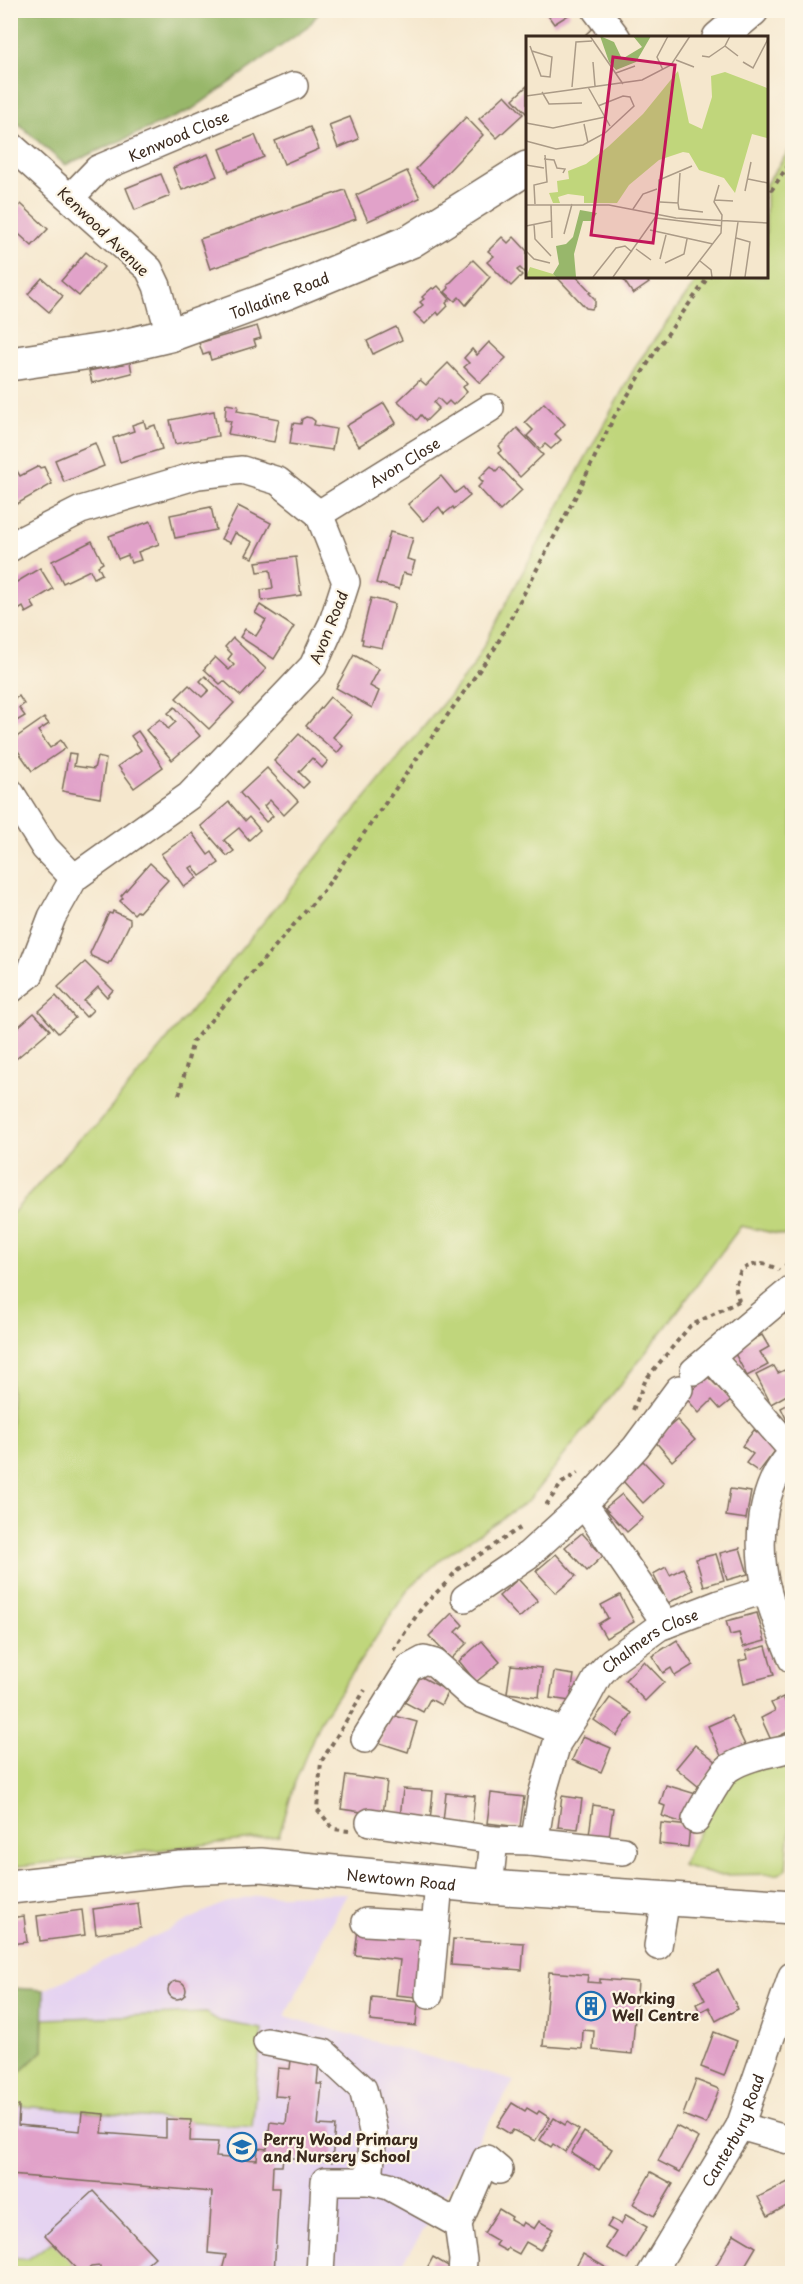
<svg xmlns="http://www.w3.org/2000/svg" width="803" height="2284" font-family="'Playpen Sans',sans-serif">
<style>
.built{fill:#e5d3f1}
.green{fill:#c0d67b;stroke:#7e804c;stroke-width:1.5}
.forest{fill:#98b76b;stroke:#6a7044;stroke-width:1.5}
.building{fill:#e1a2c9}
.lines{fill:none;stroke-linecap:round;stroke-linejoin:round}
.minor-casing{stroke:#7c6c5b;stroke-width:30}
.major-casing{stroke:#7c6c5b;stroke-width:36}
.path{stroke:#7c6c5b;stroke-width:4;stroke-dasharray:4.5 4.5;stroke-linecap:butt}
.minor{stroke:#fff;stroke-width:27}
.major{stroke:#fff;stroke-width:33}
.labels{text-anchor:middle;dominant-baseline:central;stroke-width:4.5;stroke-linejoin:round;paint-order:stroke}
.street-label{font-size:15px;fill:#3b2a1e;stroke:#fcf5e5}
.poi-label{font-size:15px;font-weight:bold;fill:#3b2a1e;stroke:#fcf5e5;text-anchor:start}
.inset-road{fill:none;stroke:#ab9b87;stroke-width:1.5}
.view{fill:#c2185b;fill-opacity:0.15;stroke:#c2185b;stroke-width:3}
.inset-edge{fill:none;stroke:#3b2a1e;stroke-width:3}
</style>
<rect width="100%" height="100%" fill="#fcf5e5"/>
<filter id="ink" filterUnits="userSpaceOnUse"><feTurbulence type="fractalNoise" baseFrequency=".0167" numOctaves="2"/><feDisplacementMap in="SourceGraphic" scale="12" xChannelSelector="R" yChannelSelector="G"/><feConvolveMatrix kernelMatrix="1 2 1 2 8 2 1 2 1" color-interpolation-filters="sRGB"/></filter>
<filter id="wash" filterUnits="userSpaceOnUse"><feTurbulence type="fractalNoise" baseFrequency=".008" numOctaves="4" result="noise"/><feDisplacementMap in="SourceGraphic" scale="24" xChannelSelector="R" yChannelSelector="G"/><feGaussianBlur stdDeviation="1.35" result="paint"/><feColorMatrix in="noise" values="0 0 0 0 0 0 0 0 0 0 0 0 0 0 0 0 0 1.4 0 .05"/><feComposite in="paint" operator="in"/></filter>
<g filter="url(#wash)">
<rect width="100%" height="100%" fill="#f5e7cd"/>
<polygon class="built" points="347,1893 285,2016 514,2081 397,2273 11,2273 10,1988 44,1990 224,1903 258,1896"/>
<g class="green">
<polygon points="792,146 792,1237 741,1226 665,1328 528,1501 441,1559 409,1588 320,1721 295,1782 279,1836 11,1867 11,1215 79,1139 97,1125 472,668 520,577 637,364 700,276 766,276 766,184"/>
<polygon points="792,1756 792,1808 786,1869 779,1874 715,1875 682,1865 731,1771"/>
<polygon points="206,2013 219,2021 262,2029 252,2127 11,2105 11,2080 43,2051 44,2019"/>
<polygon points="52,2242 72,2262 71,2273 11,2274 11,2257 28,2259"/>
</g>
<g class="forest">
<polygon points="11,10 320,10 320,11 308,27 191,110 65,165 11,117"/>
<polygon points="11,1988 44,1990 43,2051 11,2080"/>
</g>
<g id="blocks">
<g class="building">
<polygon points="544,10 567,10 570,14 554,24"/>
<polygon points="599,22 613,38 590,38 586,34"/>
<polygon points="527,86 527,114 513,99"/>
<polygon points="505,95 523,114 497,138 479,119"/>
<polygon points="350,117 359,139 338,148 329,125"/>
<polygon points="466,117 483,135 434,186 416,169"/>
<polygon points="310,127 319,149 284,164 275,141"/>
<polygon points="255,135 264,157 229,172 220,149"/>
<polygon points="208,154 217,176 182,190 173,168"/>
<polygon points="407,171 420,198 368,221 356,195"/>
<polygon points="161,174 170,196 135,210 126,188"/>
<polygon points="345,190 356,219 210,269 200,239"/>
<polygon points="21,204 48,229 32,246 10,226 10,216"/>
<polygon points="502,237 508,243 514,237 527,251 527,269 524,272 520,268 517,270 522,275 511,286 487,262 494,256 488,251"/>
<polygon points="86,252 104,267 79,296 61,281"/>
<polygon points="473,260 490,277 466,305 459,297 455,301 445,292 449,288 448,285"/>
<polygon points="556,276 576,276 591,292 589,293 595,299 595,305 592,309 586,308"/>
<polygon points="621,276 644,276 649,283 633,294"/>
<polygon points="42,278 63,296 49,312 28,294"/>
<polygon points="438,286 450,299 446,303 448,306 439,315 437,312 425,324 414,313 423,305 420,302 424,299 422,297 432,288 434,289"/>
<polygon points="257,326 261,338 254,340 256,346 211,360 209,353 203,355 199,343"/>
<polygon points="396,327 402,340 373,354 367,341"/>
<polygon points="489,342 506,358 480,383 464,367 469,363 464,358 472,349 477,355"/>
<polygon points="130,362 132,373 92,383 89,371"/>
<polygon points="448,363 467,383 463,387 467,392 453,405 449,401 445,405 438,398 434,403 439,408 426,421 421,415 417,420 398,401 420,380 426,385"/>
<polygon points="384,403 396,423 359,446 346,426"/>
<polygon points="544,403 565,424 555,434 561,440 551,449 545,444 540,449 527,436 533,430 525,422"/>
<polygon points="226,404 238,406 237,411 279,419 274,442 228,434 231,421 225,420"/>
<polygon points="214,411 218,436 175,444 170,420"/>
<polygon points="306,417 311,418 315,421 314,425 336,429 332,450 290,444 293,423 301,424 302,419"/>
<polygon points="144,421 146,428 155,425 162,449 120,462 113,438 134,431 132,425"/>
<polygon points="517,428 543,455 520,477 498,453 502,450 499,446"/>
<polygon points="95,443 104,466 64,482 55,460"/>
<polygon points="39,466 40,468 44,467 52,484 10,508 10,474 17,471 20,476"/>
<polygon points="491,466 496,471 500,467 522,490 500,511 478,487 483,482 479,478"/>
<polygon points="441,476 455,493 463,487 470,496 454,509 453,507 444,514 439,507 423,521 408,504"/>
<polygon points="238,506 271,523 253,558 246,555 253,542 235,533 230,543 221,539"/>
<polygon points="211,507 216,530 175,538 170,515"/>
<polygon points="151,521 159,544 138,552 141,560 131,563 128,555 118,559 109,536"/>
<polygon points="390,532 413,538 407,559 415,561 411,575 403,573 399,589 376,583"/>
<polygon points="92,541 103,563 98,566 102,574 94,578 90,570 63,583 52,561"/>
<polygon points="296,557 301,595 262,601 261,590 273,588 270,570 258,572 256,562"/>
<polygon points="40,568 53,589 31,602 35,608 26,613 23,607 10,615 10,586"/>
<polygon points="371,598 395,604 382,648 362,644 363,639 361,639"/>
<polygon points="260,605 294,627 274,659 240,637 245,629 256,636 266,620 255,613"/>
<polygon points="233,638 266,669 241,696 224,681 220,684 204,669 215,657 229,670 234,665 228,659 232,654 225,647"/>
<polygon points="354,655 379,669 370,686 379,691 372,708 336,688"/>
<polygon points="205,676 234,703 209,729 176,698 189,685 202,697 209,690 200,681"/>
<polygon points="10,694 14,699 19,696 24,704 19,708 25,716 10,725"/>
<polygon points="330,697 352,715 333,737 343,746 337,753 306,726"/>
<polygon points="175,707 200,736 172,760 146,730 160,719 168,729 176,722 168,713"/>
<polygon points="44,718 49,724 38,731 50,748 61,740 66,748 32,771 11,741"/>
<polygon points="138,731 163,767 134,788 118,766 141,750 131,736"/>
<polygon points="299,734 328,761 322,768 312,758 299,772 309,782 303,788 274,761"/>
<polygon points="69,753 76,754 74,766 94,769 97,757 106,759 100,798 62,791"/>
<polygon points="267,768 298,801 284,815 270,800 264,806 273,816 266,822 240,793"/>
<polygon points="229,802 245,821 249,817 260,830 249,840 239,828 224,840 234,851 227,856 201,826"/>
<polygon points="192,833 208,855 212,852 219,863 200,876 193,866 190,868 197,878 184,887 161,854"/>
<polygon points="150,863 168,880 139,912 137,911 134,914 120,901 123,898 121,896"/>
<polygon points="113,911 130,919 130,923 111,962 109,962 108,964 91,956 90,953 109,913 112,914"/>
<polygon points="85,962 113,990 107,997 98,987 84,1001 93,1010 86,1017 58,987"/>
<polygon points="56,996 75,1018 58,1033 39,1011"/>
<polygon points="34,1013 50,1030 10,1064 10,1034"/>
<polygon points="792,1304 792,1323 783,1311"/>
<polygon points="762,1335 769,1347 760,1352 768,1365 747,1376 733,1350"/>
<polygon points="774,1366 778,1373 787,1369 792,1379 792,1392 771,1404 756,1375"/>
<polygon points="707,1376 731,1400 720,1409 712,1400 699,1413 685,1397"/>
<polygon points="792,1402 792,1431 781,1408"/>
<polygon points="677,1420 695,1440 672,1461 654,1440"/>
<polygon points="754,1430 778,1447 759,1472 746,1463 753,1454 742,1446"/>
<polygon points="643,1461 664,1483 643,1503 622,1480"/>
<polygon points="730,1489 751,1492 746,1519 726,1516"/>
<polygon points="622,1494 643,1518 627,1532 605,1508"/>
<polygon points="582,1533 603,1556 587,1571 565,1547"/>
<polygon points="740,1548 748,1574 727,1580 720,1553"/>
<polygon points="556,1554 576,1576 556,1593 536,1571"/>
<polygon points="716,1554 724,1580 704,1586 696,1559"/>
<polygon points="666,1567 670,1575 683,1568 694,1590 668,1603 653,1574"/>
<polygon points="518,1579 538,1601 519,1618 499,1596"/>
<polygon points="620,1595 634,1622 606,1638 598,1624 608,1618 601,1605"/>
<polygon points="452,1613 463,1625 456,1632 467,1643 451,1659 429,1636"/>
<polygon points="757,1613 765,1641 743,1647 739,1633 730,1635 726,1621"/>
<polygon points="677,1640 693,1665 675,1676 671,1668 663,1673 652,1656"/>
<polygon points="482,1641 500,1662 476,1682 459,1661"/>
<polygon points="766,1646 774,1675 744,1683 739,1661 748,1659 746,1651"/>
<polygon points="644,1661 664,1682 645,1701 625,1680"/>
<polygon points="511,1665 542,1668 539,1697 507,1693"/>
<polygon points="554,1672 574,1675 570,1701 550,1698"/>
<polygon points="418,1675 448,1691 441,1705 430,1699 423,1712 404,1702"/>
<polygon points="783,1697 792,1716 792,1730 771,1740 761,1718 775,1711 771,1703"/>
<polygon points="610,1698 632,1713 617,1736 594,1720"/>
<polygon points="388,1714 417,1722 408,1752 380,1743"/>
<polygon points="731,1716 745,1745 721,1756 708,1726"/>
<polygon points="583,1736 611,1748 601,1772 572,1760"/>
<polygon points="695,1745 718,1763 699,1787 676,1768"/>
<polygon points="346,1775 387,1781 383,1815 341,1809"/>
<polygon points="666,1785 696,1794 686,1824 662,1816 665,1806 660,1804"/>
<polygon points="403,1789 433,1791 430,1821 400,1818"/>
<polygon points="446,1793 475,1796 472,1825 443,1822"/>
<polygon points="491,1793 524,1797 520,1827 487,1823"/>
<polygon points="562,1796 582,1799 578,1829 558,1827"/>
<polygon points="593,1805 613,1808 609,1838 589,1835"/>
<polygon points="661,1823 690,1826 688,1847 659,1844"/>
<polygon points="138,1903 141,1928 96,1934 93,1909"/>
<polygon points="82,1910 85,1935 40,1941 37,1916"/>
<polygon points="24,1916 27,1942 10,1944 10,1918"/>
<polygon points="358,1928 427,1935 419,1962 416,1997 396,1995 400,1960 355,1955"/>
<polygon points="453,1939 524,1943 522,1970 451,1965"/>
<polygon points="718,1970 738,2009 716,2021 709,2007 700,2012 696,2004 705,2000 695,1981"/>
<polygon points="549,1972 588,1975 587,1982 600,1983 600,1979 638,1982 632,2054 593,2050 594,2031 583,2030 582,2049 543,2046"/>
<circle cx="177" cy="1990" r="9"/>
<polygon points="372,1997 418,2002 416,2026 370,2021"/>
<polygon points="714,2032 737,2041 724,2076 701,2067"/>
<polygon points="291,2060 319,2062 317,2084 322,2084 318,2125 335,2126 332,2162 283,2157 282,2166 273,2166 272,2188 279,2188 274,2274 221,2274 226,2255 208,2253 212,2192 10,2175 10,2105 19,2106 18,2125 80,2131 82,2112 104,2114 102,2133 166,2138 166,2119 191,2120 190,2141 218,2142 216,2157 257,2160 258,2148 267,2149 270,2122 286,2124 289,2097 275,2096 278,2068 290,2069"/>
<polygon points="696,2080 719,2089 706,2124 683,2115"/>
<polygon points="512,2103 525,2111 527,2108 537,2114 539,2111 550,2118 535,2141 513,2130 510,2134 497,2126"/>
<polygon points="554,2118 565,2125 567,2122 579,2130 565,2152 553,2144 551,2147 540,2140"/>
<polygon points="676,2126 699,2138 680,2172 658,2161"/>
<polygon points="584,2132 612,2149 599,2170 571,2153"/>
<polygon points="651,2172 673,2184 654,2216 633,2204"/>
<polygon points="792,2180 792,2203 768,2216 758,2197"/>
<polygon points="93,2191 155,2257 136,2274 100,2274 100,2266 91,2267 82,2274 45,2235"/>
<polygon points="499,2209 512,2217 510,2220 521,2226 523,2222 534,2229 539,2221 553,2229 540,2250 526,2242 519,2254 508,2248 506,2251 495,2245 498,2241 484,2233"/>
<polygon points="626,2215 647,2227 627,2260 606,2248 616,2232 607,2227 612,2219 621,2224"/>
<polygon points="734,2234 756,2247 740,2274 711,2274"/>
<polygon points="583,2254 610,2270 608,2274 572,2274"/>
<polygon points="433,2257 455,2270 453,2274 431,2274 426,2270"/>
<polygon points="417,2268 426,2274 414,2274"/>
</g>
</g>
</g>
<g filter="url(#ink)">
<use href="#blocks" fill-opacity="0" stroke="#7c6c5b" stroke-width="1.5"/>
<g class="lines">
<g class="minor-casing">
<g id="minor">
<polyline points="596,10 617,38"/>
<polyline points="10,145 149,269 157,286 170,335"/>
<path id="s1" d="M71,197L98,169L294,86"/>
<path id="s2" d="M319,514L490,408"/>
<polyline points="10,548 24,539 81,510 198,475 242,470 278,481 319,514 346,582 333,622 313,666 189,796 74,878 52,917 30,974 10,990"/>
<polyline points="10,792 45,848 74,878"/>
<polyline points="711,1357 792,1450"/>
<polyline points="694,1371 792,1289"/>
<path d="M792,1454C759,1486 756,1547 767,1590C773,1614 783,1636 792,1659"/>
<polyline points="584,1504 636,1447 679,1389"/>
<polyline points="465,1598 528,1555 584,1504 666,1624"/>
<polyline points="365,1739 409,1668 424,1660 435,1663 471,1695 564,1732"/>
<path d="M696,1820C701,1810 721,1773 729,1768C747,1756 772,1753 792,1748"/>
<polyline points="370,1822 494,1840"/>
<polyline points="530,1841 623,1851"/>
<path id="s3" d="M489,1887L494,1840L530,1841L536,1832L542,1795L557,1743L584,1702L598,1676L611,1662L659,1627L719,1604L767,1589"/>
<polyline points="366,1922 435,1926"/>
<polyline points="658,1946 666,1899"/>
<polyline points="429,1995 439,1883"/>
<polyline points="267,2042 324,2053 363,2089 373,2131 369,2181"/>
<polyline points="740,2126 792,2141"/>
<polyline points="320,2274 325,2181 369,2181 389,2186 458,2224"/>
<polyline points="462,2274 463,2260 458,2224 486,2159 499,2170"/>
<path id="s4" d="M651,2274L740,2126L792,1976"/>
</g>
</g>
<g class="major-casing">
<g id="major">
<polyline points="719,38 752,10"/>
<path id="s5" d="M10,364L111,349L170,335L288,292L411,241L527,168"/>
<path id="s6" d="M10,1887L181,1868L261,1865L489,1887L792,1907"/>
</g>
</g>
<g class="path">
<polyline points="788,10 792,16"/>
<polyline points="766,198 792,160"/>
<polyline points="179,1095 193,1041 324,890 495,648 579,490 614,417 659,346 709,276"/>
<polyline points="785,1266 792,1259"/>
<path d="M739,1301L735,1286L741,1270C756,1262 764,1262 779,1270"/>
<polyline points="633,1410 646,1379 690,1326 739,1301"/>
<polyline points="546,1505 562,1483 578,1473"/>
<polyline points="451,1577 458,1569 520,1528"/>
<polyline points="393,1650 423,1606 446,1583"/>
<polyline points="349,1831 334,1829 317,1809 321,1762 365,1690"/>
</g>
<use href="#minor" class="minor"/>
<use href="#major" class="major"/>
</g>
</g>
<defs>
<g id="building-ring" transform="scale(1.5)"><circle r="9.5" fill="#fcf5e5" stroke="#1f6fb2" stroke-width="1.5"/><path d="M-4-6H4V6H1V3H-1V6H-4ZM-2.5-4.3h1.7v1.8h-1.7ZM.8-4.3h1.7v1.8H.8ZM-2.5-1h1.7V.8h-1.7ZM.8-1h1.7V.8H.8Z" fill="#1f6fb2"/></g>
<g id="school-ring" transform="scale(1.5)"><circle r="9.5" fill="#fcf5e5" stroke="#1f6fb2" stroke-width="1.5"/><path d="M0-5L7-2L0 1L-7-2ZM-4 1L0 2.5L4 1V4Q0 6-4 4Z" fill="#1f6fb2"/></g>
</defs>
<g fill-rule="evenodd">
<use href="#building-ring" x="591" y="2006"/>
<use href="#school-ring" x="242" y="2147"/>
</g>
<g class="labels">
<g class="street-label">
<text stroke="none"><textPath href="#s1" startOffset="126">Kenwood Close</textPath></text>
<text transform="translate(104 231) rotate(44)">Kenwood Avenue</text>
<text stroke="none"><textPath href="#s5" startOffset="279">Tolladine Road</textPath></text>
<text stroke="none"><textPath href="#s2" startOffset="100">Avon Close</textPath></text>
<text transform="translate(328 627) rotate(-68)">Avon Road</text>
<text stroke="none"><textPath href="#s3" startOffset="328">Chalmers Close</textPath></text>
<text stroke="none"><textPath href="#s6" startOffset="393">Newtown Road</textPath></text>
<text stroke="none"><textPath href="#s4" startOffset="166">Canterbury Road</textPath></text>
</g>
<g class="poi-label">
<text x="612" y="1997">Working<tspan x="612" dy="17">Well Centre</tspan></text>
<text x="263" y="2138">Perry Wood Primary<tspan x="263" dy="17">and Nursery School</tspan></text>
</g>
</g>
<g transform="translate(526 36)">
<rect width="242" height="242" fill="#f5e7cd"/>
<path d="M152,35L163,87L176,93L186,61L185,40L199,36L241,52V102L226,98L209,157L198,142L173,134L163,117L157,116L133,124L103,149L91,167H58V160L42,158L32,161L34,167H27L23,157L32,156L31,145L43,143L42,135L60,128L83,110L117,78ZM4,231L27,238L30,241H0Z" fill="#c0d67b"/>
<path d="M74,0L88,6L96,23L116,11L107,0H125L110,26L90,34L83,26ZM54,174L71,177L66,185H57L48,218L50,241H30L27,238L33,228L30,210L40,208L47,201Z" fill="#98b76b"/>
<path class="inset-road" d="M64,0L97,48M204,0L199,10L212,20M4,10L15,40L24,41L26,21L6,15M176,20L183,21L199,10M150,24L168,31M67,26L69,50M217,26L227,32L242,3M137,34L131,21L142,0M90,37L109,30M46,51L50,6L66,5M62,51L84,90M16,56L23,68L56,67M0,60L116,44L145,29L164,0M0,87L27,92L79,81M58,88L62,107M0,105L30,113L57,109L79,97L108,70L104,61L97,60L72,70M18,123L28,124L31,132L39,133L37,137M0,129L18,132M222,143L242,147M219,155L225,126M189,164L207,165M134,166L152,167L154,137M152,167L153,173L177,176M9,168L8,149L21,146L19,119M0,169H83L150,182L242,187M25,169L26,202M107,173L117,158L131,153M132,178L133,144L166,130M130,182L196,190M8,188L9,203L25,220M0,190L25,185M124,194L187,208M38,198L46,168M210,202L224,206L219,241M110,213L125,224M0,215L8,223L24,227M134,223L140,199M174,225L185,234L186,241M139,227L158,218L161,203M67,241L90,212L99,210L106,216M87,241L131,179M161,241L195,197L196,179L188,166L193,149M204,241L212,186"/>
<path class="view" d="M87,21L149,29L127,207L65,199Z"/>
<rect width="242" height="242" class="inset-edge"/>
</g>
<rect width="803" height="2284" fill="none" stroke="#fcf5e5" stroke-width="36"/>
</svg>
